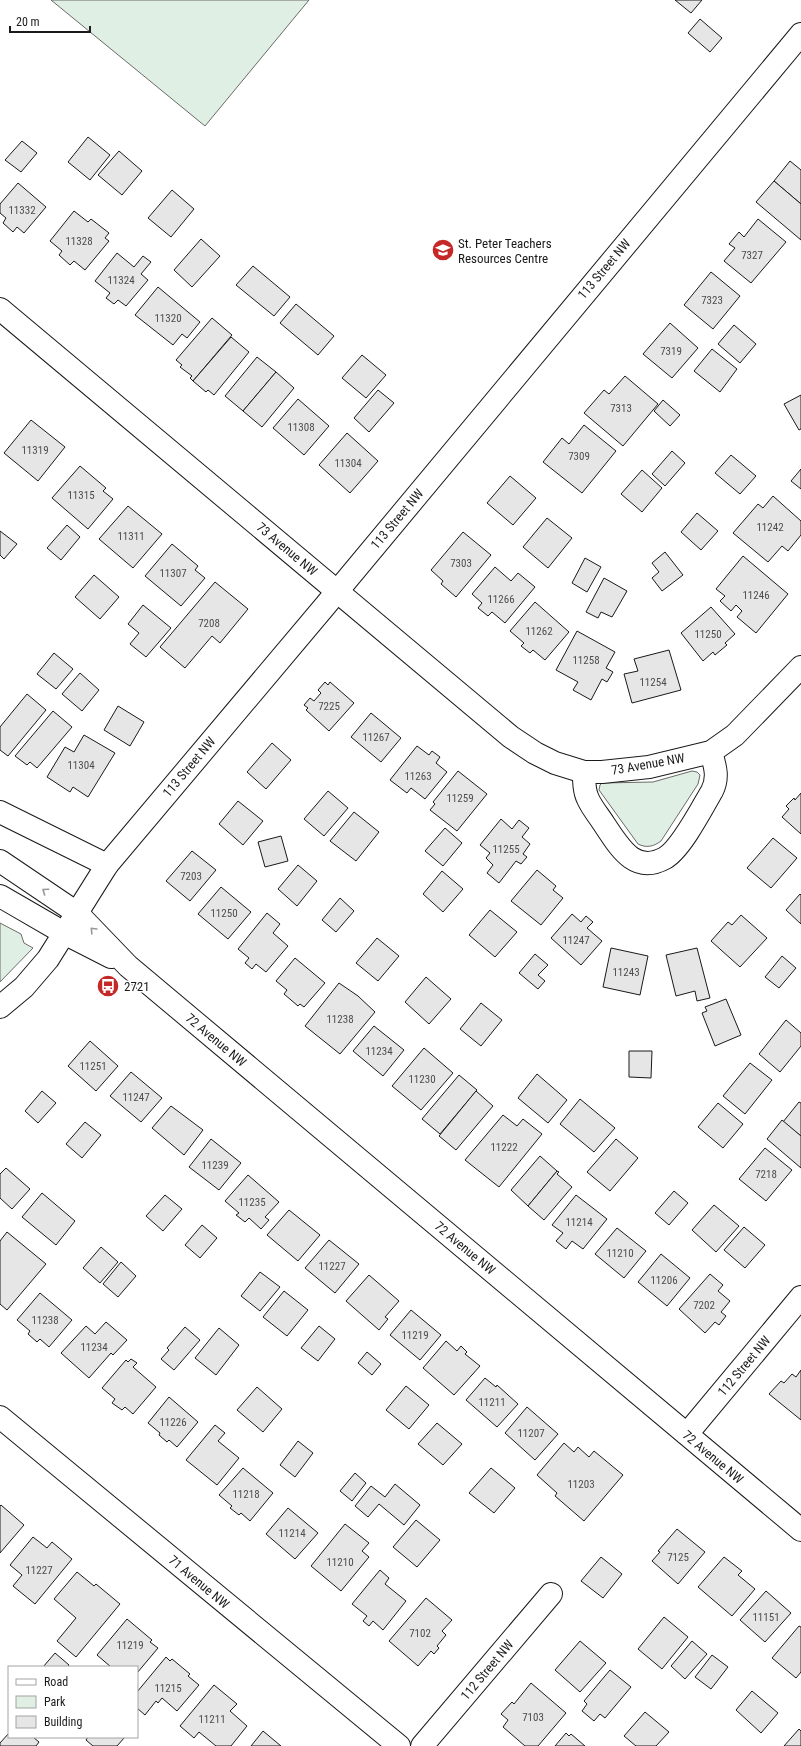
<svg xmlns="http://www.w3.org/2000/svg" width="801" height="1746" font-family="'Roboto Condensed',sans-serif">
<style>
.green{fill:#e0efe3;stroke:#6a6a6a}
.building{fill:#e6e6e6;stroke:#1a1a1a}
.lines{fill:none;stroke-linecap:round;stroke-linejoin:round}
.minor-casing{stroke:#1a1a1a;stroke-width:24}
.tertiary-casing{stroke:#1a1a1a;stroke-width:24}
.minor{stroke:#fff;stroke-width:22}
.tertiary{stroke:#fff;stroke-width:22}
.oneway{stroke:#989898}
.labels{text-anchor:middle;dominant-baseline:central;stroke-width:3;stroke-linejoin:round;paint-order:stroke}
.number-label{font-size:11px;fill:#4d4d4d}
.poi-label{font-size:13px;fill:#1a1a1a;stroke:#fff;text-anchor:start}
.street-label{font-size:13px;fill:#1a1a1a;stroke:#fff}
</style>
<rect width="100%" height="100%" fill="#fff"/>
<g class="green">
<polygon points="51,0 309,0 205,126"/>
<path d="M692,771L697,772L700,775L698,784L661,841C653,847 646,848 638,844L599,790L600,785L602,783L653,782Z"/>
<polygon points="0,923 21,934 24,943 33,948 0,982"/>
</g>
<g class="building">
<polygon points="675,0 702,0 691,13"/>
<polygon points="700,19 722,38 710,52 688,33"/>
<polygon points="88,137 110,155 90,180 68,162"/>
<polygon points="22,141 37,153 21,172 5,160"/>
<polygon points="119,151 142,171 122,195 98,175"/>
<polygon points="790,161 801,170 801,204 774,181"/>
<polygon points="774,181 801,204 801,240 756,202"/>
<polygon points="18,183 46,207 24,233 17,227 13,232 3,223 6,218 0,213 0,204"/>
<polygon points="172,190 194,209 171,237 148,218"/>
<polygon points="74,211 88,222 91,219 109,233 105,238 109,241 85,270 74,261 70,265 59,255 62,251 50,241"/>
<polygon points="758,219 786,242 751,283 724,261 735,248 729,244 739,232 744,237"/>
<polygon points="201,239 220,256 192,287 174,270"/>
<polygon points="117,253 134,267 143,256 151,262 141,274 148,280 126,306 118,300 114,304 106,298 110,293 95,281"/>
<polygon points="253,266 290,297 274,316 236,285"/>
<polygon points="711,272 740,296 713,329 684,305"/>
<polygon points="158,287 200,322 187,338 182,334 173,345 135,315"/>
<polygon points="296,304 334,336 318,355 280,323"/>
<polygon points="212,318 232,335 193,381 190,378 192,376 180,367 182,365 176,360"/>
<polygon points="670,323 698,348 672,378 643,354"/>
<polygon points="734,325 756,344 740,363 718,344"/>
<polygon points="231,337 249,352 214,395 208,390 206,392 193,381"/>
<polygon points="712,349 737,369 720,392 694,371"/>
<polygon points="362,355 386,375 366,398 342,378"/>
<polygon points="257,357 276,372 243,411 225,396"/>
<polygon points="276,372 294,388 262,427 243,411"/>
<polygon points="625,376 658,404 623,446 584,413 604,390 609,394"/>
<polygon points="378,390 394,403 369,432 354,418"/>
<polygon points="801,395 801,429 799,430 784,404"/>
<polygon points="298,399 329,426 304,455 273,428"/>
<polygon points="663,400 680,415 670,426 654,411"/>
<polygon points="31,420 65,447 38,481 4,453"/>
<polygon points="584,425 616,451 582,493 543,462 562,438 569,444"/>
<polygon points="347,433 378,461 350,493 319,465"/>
<polygon points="672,451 685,463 665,486 652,474"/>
<polygon points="731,455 756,476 740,494 715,473"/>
<polygon points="80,466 106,488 103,491 113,499 88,529 52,498"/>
<polygon points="801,469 801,489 791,481"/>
<polygon points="642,470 662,488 642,512 621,494"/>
<polygon points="510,476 536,498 513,525 487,503"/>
<polygon points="773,496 801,521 801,535 788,551 782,546 768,562 733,533 758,504 763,508"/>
<polygon points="128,506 162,534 133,568 99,539"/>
<polygon points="697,513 718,531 701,550 681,532"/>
<polygon points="547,518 572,538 548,568 523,547"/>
<polygon points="67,525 80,537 61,560 47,548"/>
<polygon points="0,531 17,544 4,559 0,555"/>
<polygon points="463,532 491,555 456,597 441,584 443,581 431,570"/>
<polygon points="172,544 198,566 195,570 205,578 181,606 145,576"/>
<polygon points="665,552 683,575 662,591 652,578 659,572 652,563"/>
<polygon points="743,556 788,594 756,633 737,617 742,611 736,605 731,611 720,601 725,596 716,589"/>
<polygon points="585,558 601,567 587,592 572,583"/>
<polygon points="495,567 511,581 518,573 535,587 505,623 492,612 488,616 478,608 482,603 472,594"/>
<polygon points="94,575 119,597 100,619 75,597"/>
<polygon points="604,578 627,591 612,617 601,612 598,618 586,612"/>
<polygon points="215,582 248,609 220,643 212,636 185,668 160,647"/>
<polygon points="535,602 569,632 545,660 533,650 530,653 521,646 524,643 510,631"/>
<polygon points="143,605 171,628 146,657 130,644 139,633 128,624"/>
<polygon points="711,607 735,634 725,643 727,645 715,655 713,652 703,661 681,633"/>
<polygon points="577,631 615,652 606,668 613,672 607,682 602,679 591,700 573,690 578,682 556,670"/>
<polygon points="669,650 681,690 632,703 624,674 638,671 634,659"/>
<polygon points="54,653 73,669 56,689 37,674"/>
<polygon points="80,673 99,690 82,711 62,694"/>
<polygon points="325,682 328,685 330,682 354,703 329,731 306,710 308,708 304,705 310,698 314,701 321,693 318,690"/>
<polygon points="27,694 46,710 8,756 0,750 0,727"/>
<polygon points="118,706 144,722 130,746 104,730"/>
<polygon points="53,711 72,727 37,768 30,762 27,765 15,756"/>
<polygon points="371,713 401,738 381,762 351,737"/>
<polygon points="84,735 115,753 88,797 73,787 70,792 47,777 65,747 74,752"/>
<polygon points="272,743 291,760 266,789 247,772"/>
<polygon points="417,746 429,755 432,751 440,757 436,763 447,772 425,799 411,788 407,793 390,780"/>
<polygon points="458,771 487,794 457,831 430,810 435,804 433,802"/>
<polygon points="328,791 348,808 324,836 304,819"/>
<polygon points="801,793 801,834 782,817 789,809 786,806 794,798 795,800"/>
<polygon points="238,801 263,821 243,845 219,824"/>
<polygon points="354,812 379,832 356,861 330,841"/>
<polygon points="501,819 512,829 519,820 529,828 522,837 530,844 523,854 527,857 521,864 516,861 499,883 487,873 493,865 486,858 490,853 480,845"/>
<polygon points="445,828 462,843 443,866 425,851"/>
<polygon points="281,836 288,861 265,867 258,842"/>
<polygon points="773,838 797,858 771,888 747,868"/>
<polygon points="192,851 216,870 190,901 166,881"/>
<polygon points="298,865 317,881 297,906 278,889"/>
<polygon points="537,870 556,886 553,890 563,898 541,925 511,901"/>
<polygon points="442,871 463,889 443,912 423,894"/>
<polygon points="221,887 251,912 228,939 198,914"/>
<polygon points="800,894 801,895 801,924 786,910"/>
<polygon points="340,898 354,911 336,932 322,920"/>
<polygon points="490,910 517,932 495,957 469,935"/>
<polygon points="267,913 280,924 273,933 288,946 266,972 256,964 252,969 245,963 249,958 238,949"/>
<polygon points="572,914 581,922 586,916 593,922 587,928 602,941 581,965 551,938"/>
<polygon points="741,915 767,938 740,967 711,941 728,922 732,925"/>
<polygon points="377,938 399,956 378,981 356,963"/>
<polygon points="611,948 648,956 640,995 603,987"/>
<polygon points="697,948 710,998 697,1001 695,991 676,996 666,955"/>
<polygon points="535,954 548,965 538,975 545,981 538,989 519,973"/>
<polygon points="782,956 796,968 779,988 765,977"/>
<polygon points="295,958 325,983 304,1007 300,1004 298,1006 284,994 287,990 276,981"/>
<polygon points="426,977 451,999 429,1024 405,1002"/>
<polygon points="339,983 358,996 375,1012 340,1054 305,1026"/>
<polygon points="726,999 741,1035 715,1046 702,1013 707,1011 705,1007"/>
<polygon points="481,1003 502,1020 481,1046 460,1029"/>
<polygon points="786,1020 801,1033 801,1046 780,1072 759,1054"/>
<polygon points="374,1026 404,1050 383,1076 353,1051"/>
<polygon points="90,1041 118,1066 96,1091 68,1066"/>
<polygon points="424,1048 453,1073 421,1110 392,1086"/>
<polygon points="629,1051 652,1051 651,1078 629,1077"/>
<polygon points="750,1063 772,1080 745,1114 723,1096"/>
<polygon points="131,1072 162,1098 141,1122 110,1096"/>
<polygon points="537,1074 567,1100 548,1123 518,1098"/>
<polygon points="459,1075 477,1090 440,1134 422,1119"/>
<polygon points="42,1091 56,1103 38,1123 25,1111"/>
<polygon points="476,1091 493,1106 456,1150 439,1136"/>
<polygon points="580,1099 615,1128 594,1152 560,1124"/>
<polygon points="799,1102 801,1103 801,1136 783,1122"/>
<polygon points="718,1103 743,1124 723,1148 698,1127"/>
<polygon points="171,1106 203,1130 184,1155 152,1128"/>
<polygon points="503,1115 517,1126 523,1119 542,1134 499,1187 465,1160"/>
<polygon points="782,1120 801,1136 801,1168 767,1139"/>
<polygon points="85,1122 101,1135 82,1158 66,1144"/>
<polygon points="211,1139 241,1163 219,1190 189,1167"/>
<polygon points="616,1139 638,1158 610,1191 587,1172"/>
<polygon points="765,1148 792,1170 766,1201 739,1179"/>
<polygon points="540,1156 557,1171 528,1206 511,1190"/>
<polygon points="6,1168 30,1189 12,1209 0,1198 0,1174"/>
<polygon points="557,1171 559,1172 557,1174 572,1187 544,1220 528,1206"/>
<polygon points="248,1175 279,1202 265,1217 269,1220 261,1229 249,1218 245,1222 236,1215 239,1213 225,1201"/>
<polygon points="674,1191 688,1203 669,1225 655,1213"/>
<polygon points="42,1193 75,1221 56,1245 22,1217"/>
<polygon points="165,1195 182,1209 163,1231 146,1216"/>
<polygon points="576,1195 607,1219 583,1249 572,1241 566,1249 556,1241 563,1233 552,1225"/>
<polygon points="714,1205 739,1226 716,1252 692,1230"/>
<polygon points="289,1210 320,1235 298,1261 267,1235"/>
<polygon points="202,1225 217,1238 200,1258 185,1245"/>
<polygon points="744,1227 765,1245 745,1268 724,1250"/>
<polygon points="617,1228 646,1251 624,1278 595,1254"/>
<polygon points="7,1232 46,1264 7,1310 0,1304 0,1241"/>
<polygon points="329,1240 359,1264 335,1293 305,1268"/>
<polygon points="101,1247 118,1262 100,1283 83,1268"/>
<polygon points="661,1254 690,1278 667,1306 638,1282"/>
<polygon points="121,1262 136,1276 118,1297 103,1284"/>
<polygon points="260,1272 280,1287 260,1311 241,1296"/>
<polygon points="710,1274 723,1285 718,1291 730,1301 721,1312 726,1316 719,1325 715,1322 705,1333 679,1309"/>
<polygon points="369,1275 399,1301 385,1317 388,1319 379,1330 346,1301"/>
<polygon points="284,1291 308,1310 287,1336 263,1317"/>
<polygon points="40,1293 72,1320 49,1347 40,1339 37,1342 28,1334 30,1331 17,1320"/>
<polygon points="411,1310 441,1335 420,1360 390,1335"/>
<polygon points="106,1322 127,1340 113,1355 111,1353 89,1378 61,1353 86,1326 95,1334"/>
<polygon points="319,1326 335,1339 318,1361 301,1348"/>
<polygon points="185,1327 200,1340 174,1370 161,1359 169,1350 167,1348"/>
<polygon points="219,1328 239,1345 216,1375 195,1358"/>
<polygon points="446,1341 457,1351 461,1346 467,1352 465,1354 480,1366 454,1395 423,1368"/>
<polygon points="367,1352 381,1364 372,1375 358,1363"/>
<polygon points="131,1359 137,1363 133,1367 156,1387 133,1414 125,1407 122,1410 112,1403 115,1399 102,1388 126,1360 128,1362"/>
<polygon points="801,1370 801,1420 769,1394 781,1381 784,1383 792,1374 796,1377"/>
<polygon points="485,1378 496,1387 497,1385 518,1404 497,1427 466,1400"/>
<polygon points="406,1386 429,1405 409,1429 386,1410"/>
<polygon points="257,1387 282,1409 263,1432 237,1410"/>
<polygon points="169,1397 198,1422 177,1447 169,1440 167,1442 159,1435 160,1433 148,1423"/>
<polygon points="527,1407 558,1434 535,1460 505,1433"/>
<polygon points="437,1423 462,1444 443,1465 418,1444"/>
<polygon points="215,1425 225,1433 218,1441 239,1458 217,1485 186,1460"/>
<polygon points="298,1441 313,1453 295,1477 280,1465"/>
<polygon points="564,1443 574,1452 578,1447 589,1457 594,1451 623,1475 584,1521 555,1496 557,1493 537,1475"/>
<polygon points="243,1468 273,1493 250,1521 241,1513 239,1515 230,1508 232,1506 219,1495"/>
<polygon points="491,1468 515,1488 494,1513 469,1493"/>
<polygon points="355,1473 366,1483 352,1501 340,1491"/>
<polygon points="395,1484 420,1505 404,1525 379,1504 368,1517 355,1506 371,1486 385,1497"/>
<polygon points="1,1505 24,1525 0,1553 0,1506"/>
<polygon points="288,1508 318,1533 295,1559 266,1534"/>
<polygon points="416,1520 440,1540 417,1567 393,1547"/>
<polygon points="345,1524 369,1543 362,1551 369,1557 341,1591 311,1566"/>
<polygon points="677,1529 705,1552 678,1584 652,1561 660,1552 658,1551"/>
<polygon points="33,1537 47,1548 52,1542 72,1559 35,1604 13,1586 22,1575 10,1565"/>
<polygon points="601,1557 622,1574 603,1598 581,1581"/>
<polygon points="724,1557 742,1571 738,1575 755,1589 732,1616 698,1587"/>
<polygon points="380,1570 389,1578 385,1584 406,1601 383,1630 373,1621 369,1626 363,1621 367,1616 352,1604"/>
<polygon points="77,1572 94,1586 96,1584 120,1604 76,1657 57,1641 76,1618 54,1599"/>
<polygon points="766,1591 791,1613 765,1642 740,1620"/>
<polygon points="426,1598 452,1620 442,1631 446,1635 437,1646 439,1648 434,1654 431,1651 418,1666 389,1641"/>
<polygon points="664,1617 688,1637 662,1669 638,1649"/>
<polygon points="127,1619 152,1640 150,1642 158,1648 137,1673 137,1667 111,1667 97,1655"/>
<polygon points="799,1626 801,1627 801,1672 796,1678 772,1658"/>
<polygon points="580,1641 606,1663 580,1692 555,1670"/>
<polygon points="692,1641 707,1654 685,1679 671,1666"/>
<polygon points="55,1653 69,1665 67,1667 43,1667"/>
<polygon points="712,1655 728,1667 711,1689 695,1677"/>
<polygon points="166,1657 170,1661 172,1659 190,1674 188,1676 199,1685 177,1711 162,1698 158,1703 156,1701 145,1715 137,1708 137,1692"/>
<polygon points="610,1670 631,1687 605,1718 600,1714 594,1721 582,1711 587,1704 584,1701"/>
<polygon points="531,1683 566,1713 538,1746 525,1746 503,1727 508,1720 501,1714 512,1702 514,1704"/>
<polygon points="214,1685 237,1704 230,1711 247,1726 231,1746 216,1746 199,1732 194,1738 180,1726"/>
<polygon points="752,1691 778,1713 761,1733 736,1710"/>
<polygon points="645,1712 669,1732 656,1746 636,1746 624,1736"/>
<polygon points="799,1729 801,1731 801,1746 784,1746"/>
<polygon points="263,1731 281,1746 251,1746"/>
<polygon points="9,1733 9,1737 33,1737 39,1742 36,1746 0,1746 0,1743"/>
<polygon points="566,1733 569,1736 571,1734 585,1746 555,1746"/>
<polygon points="88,1737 125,1737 117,1746 93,1746 86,1740"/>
</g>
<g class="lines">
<g class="minor-casing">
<g id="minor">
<polyline points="0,309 511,737 535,753 555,763 584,772 602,772 649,767 711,752 735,735 801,667"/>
<path d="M584,772C584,781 584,791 588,799C592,808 599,816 604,824C619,846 634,875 665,858C681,849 702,808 712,791C719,777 715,766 711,752"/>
<polyline points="0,812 107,865"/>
<polyline points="0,1007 24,987 48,959 107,865 325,606 801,34"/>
<polyline points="0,1417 399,1746"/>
<polyline points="687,1434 801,1297"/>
<polyline points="422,1746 551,1594"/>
</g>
</g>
<g class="tertiary-casing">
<g id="tertiary">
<polyline points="0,861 77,913 128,966 801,1530"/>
<polyline points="0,896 64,933 111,957"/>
</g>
</g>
<use href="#minor" class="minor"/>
<use href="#tertiary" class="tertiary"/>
</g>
<defs><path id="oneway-chevron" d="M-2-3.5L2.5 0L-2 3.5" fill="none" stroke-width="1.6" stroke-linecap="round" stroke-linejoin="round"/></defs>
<g class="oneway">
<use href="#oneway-chevron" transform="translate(45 891) rotate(-145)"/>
<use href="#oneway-chevron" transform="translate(93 930) rotate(-134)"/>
</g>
<defs>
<g id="school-disc" transform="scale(1.15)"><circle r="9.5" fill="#c62828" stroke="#fff"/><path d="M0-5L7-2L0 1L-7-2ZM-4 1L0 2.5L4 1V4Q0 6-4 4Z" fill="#fff"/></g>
<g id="bus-disc" transform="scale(1.15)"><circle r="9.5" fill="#c62828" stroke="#fff"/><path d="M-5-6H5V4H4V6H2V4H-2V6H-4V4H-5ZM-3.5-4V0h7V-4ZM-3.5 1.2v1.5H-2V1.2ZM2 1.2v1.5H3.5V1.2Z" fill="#fff"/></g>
</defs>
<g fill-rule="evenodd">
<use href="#school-disc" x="443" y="250"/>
<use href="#bus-disc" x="108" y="986"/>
</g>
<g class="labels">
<g class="number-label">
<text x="22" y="210">11332</text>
<text x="79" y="241">11328</text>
<text x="752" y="255">7327</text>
<text x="121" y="280">11324</text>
<text x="712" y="300">7323</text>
<text x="168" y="318">11320</text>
<text x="671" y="351">7319</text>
<text x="621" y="408">7313</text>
<text x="301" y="427">11308</text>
<text x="35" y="450">11319</text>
<text x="579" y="456">7309</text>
<text x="348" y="463">11304</text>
<text x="81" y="495">11315</text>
<text x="770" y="527">11242</text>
<text x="131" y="536">11311</text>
<text x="461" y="563">7303</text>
<text x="173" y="573">11307</text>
<text x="756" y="595">11246</text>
<text x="501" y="599">11266</text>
<text x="209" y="623">7208</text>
<text x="539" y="631">11262</text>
<text x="708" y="634">11250</text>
<text x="586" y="660">11258</text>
<text x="653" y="682">11254</text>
<text x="329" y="706">7225</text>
<text x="376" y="737">11267</text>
<text x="81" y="765">11304</text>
<text x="418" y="776">11263</text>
<text x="460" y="798">11259</text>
<text x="506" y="849">11255</text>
<text x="191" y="876">7203</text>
<text x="224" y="913">11250</text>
<text x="576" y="940">11247</text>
<text x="626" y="972">11243</text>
<text x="340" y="1019">11238</text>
<text x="379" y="1051">11234</text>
<text x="93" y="1066">11251</text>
<text x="422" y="1079">11230</text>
<text x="136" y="1097">11247</text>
<text x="504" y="1147">11222</text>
<text x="215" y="1165">11239</text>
<text x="766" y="1174">7218</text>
<text x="252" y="1202">11235</text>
<text x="579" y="1222">11214</text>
<text x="620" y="1253">11210</text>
<text x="332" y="1266">11227</text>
<text x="664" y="1280">11206</text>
<text x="704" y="1305">7202</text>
<text x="45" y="1320">11238</text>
<text x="415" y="1335">11219</text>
<text x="94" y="1347">11234</text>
<text x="492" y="1402">11211</text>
<text x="173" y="1422">11226</text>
<text x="531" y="1433">11207</text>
<text x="581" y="1484">11203</text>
<text x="246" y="1494">11218</text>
<text x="292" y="1533">11214</text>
<text x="678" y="1557">7125</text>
<text x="340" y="1562">11210</text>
<text x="39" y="1570">11227</text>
<text x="766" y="1617">11151</text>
<text x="420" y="1633">7102</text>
<text x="130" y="1645">11219</text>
<text x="168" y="1688">11215</text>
<text x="533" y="1717">7103</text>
<text x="212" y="1719">11211</text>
</g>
<g class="poi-label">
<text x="458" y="243">St. Peter Teachers<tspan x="458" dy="15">Resources Centre</tspan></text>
<text x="124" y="986">2721</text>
</g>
<g class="street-label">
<text transform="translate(604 269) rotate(-50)">113 Street NW</text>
<text transform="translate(397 519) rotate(-50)">113 Street NW</text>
<text transform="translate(287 549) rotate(40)">73 Avenue NW</text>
<text transform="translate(648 764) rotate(-10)">73 Avenue NW</text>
<text transform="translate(189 767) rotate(-50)">113 Street NW</text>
<text transform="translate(216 1040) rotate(40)">72 Avenue NW</text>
<text transform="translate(465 1248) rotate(40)">72 Avenue NW</text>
<text transform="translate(744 1366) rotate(-50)">112 Street NW</text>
<text transform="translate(713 1457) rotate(40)">72 Avenue NW</text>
<text transform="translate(199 1582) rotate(40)">71 Avenue NW</text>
<text transform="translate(487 1670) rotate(-50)">112 Street NW</text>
</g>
</g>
<rect x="8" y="1666" width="130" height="72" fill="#ffffff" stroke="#a3a3a3"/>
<rect x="16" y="1679" width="20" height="6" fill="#ffffff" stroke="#a3a3a3"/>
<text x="44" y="1686" font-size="12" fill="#1a1a1a">Road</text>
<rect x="16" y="1696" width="20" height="12" fill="#e0efe3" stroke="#a3a3a3"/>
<text x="44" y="1706" font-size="12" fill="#1a1a1a">Park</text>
<rect x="16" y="1716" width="20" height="12" fill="#e6e6e6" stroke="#a3a3a3"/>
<text x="44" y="1726" font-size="12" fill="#1a1a1a">Building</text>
<path d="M10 26v6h80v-6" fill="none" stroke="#1a1a1a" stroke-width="2"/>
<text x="16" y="26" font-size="12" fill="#1a1a1a" stroke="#ffffff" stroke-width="3" paint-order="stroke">20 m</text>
</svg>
